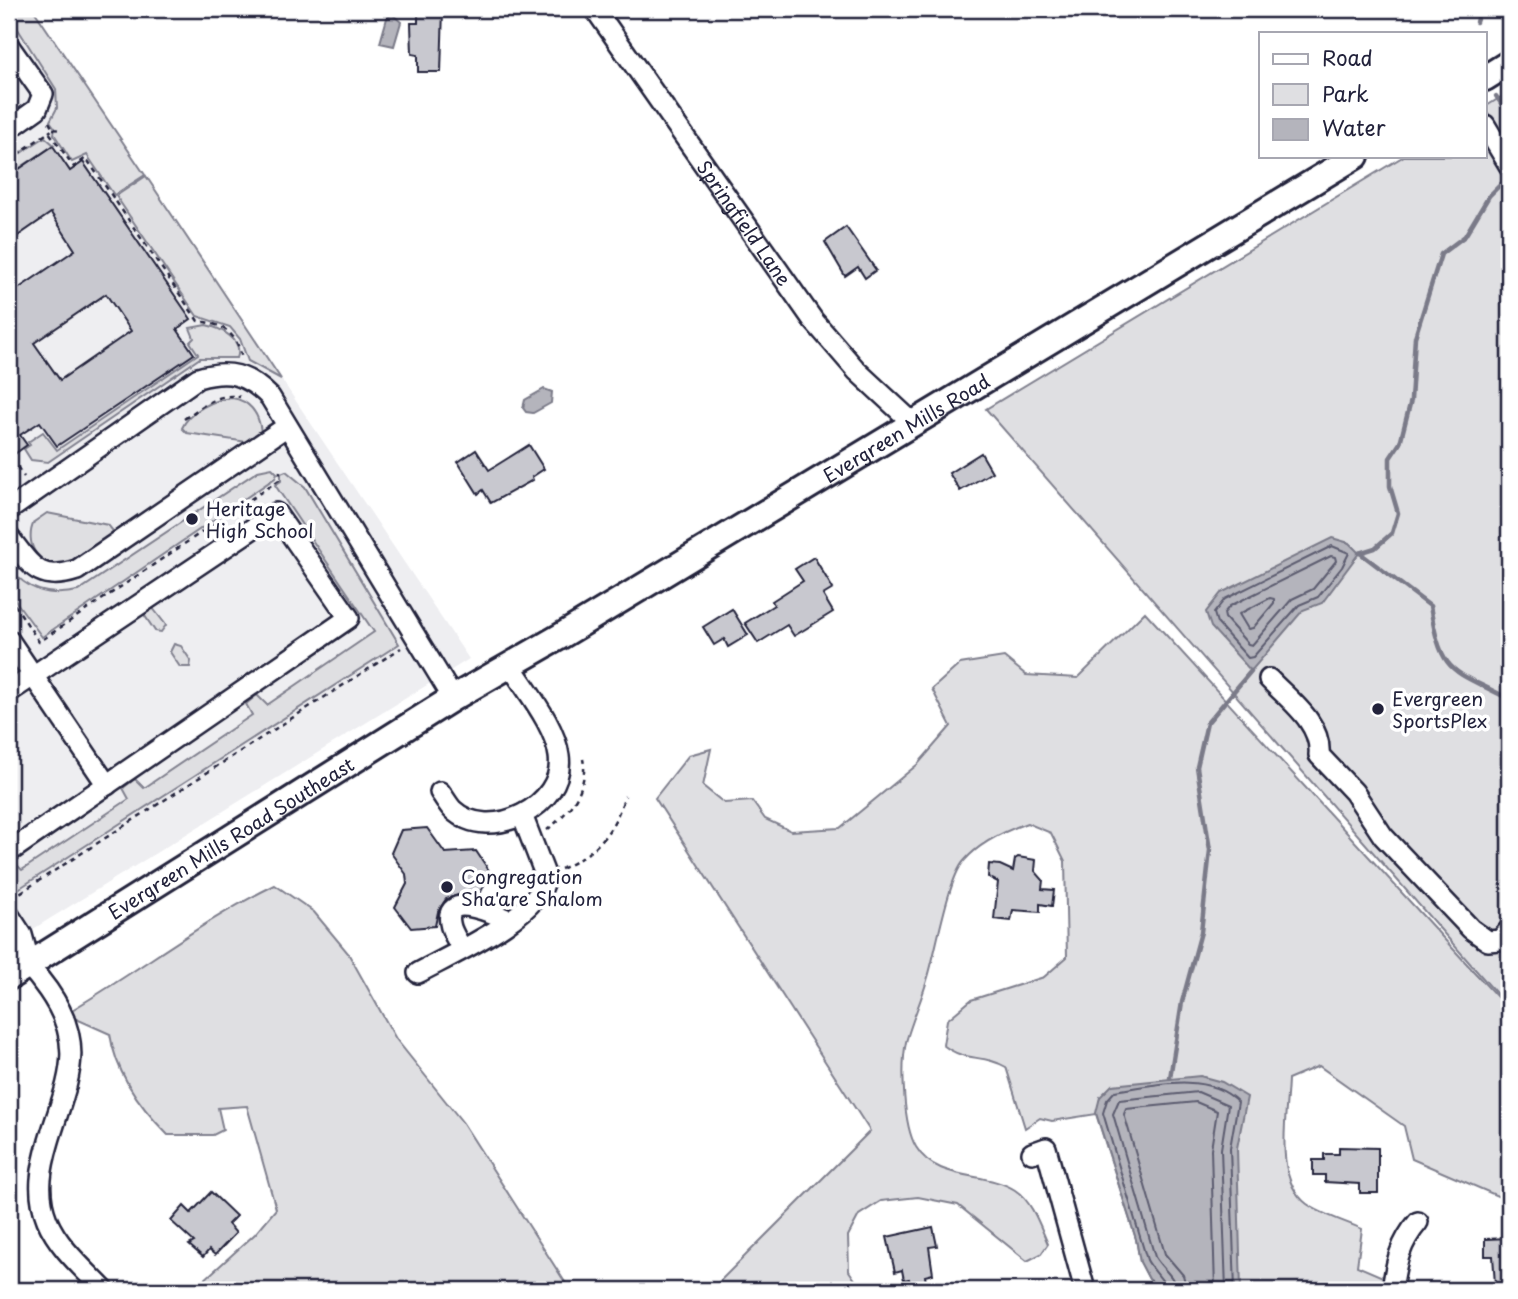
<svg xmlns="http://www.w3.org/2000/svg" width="1518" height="1299" font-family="'Playpen Sans',sans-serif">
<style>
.built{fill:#eeeef1}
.green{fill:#dfdfe2;stroke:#80808e;stroke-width:2}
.water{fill:#b4b4bc;stroke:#7a7a88;stroke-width:2}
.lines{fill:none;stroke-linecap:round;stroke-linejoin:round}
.shore{stroke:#5c5c6f;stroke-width:2}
.stream{stroke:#7a7a88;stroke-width:4.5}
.building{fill:#c8c8cf;stroke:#22223b;stroke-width:2;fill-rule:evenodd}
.minor-casing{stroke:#22223b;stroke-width:24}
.major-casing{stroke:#22223b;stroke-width:30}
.path{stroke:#22223b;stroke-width:2.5;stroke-dasharray:5 5;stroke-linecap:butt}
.minor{stroke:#fff;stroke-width:19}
.major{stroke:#fff;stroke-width:24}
.poi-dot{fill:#22223b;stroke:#fff;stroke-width:2.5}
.labels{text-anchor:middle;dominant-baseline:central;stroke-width:7;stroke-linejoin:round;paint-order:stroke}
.street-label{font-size:19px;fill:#22223b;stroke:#fff}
.poi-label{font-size:19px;fill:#22223b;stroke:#fff;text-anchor:start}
</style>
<rect width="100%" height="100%" fill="#fff"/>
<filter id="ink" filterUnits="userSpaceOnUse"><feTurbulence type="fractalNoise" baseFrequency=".0143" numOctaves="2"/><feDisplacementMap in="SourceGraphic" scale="14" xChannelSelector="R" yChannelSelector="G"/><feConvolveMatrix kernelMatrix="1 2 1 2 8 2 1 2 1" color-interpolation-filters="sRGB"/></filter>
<g filter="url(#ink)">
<polygon class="built" points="9,9 33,9 469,659 9,944"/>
<g class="green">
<polygon points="9,9 33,9 145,175 114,195 87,155 72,162 54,134 55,128 50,121 57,108 56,89 9,15"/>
<polygon points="1509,92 1509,1008 986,409 1404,156 1485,156 1485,107"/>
<polygon points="45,137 54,145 12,173 9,161"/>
<polygon points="146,176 281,379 248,361 240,339 230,327 197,316 116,196"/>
<path d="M206,325C221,328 244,340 237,358H200L48,462L31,460L24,449L30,445L28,442L43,432L57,450L198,354L190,342L194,338L190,328Z"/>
<path d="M232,398C251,401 259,415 261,432L247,442L187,433L182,428C189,412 213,399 232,398Z"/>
<path d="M272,468L277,473L275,478L42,637L9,592V567C27,591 49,597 78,591L258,471Z"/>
<polygon points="286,471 305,487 399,644 9,895 10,863 14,862 22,870 129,799 123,788 135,779 144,788 252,715 246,704 257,695 267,705 374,632 275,485 281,481 281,473"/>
<path d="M47,513L108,525L113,531C105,542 76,562 61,564C37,566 24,542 34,522Z"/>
<polygon points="152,607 166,625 161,632 155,631 145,616 146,611"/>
<path d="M1145,612L1509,1010V1201L1412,1159L1404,1126L1319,1066L1288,1079C1287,1116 1273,1179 1307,1204C1322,1215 1345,1221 1362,1229L1357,1266L1413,1290H1164L1149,1279L1140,1262L1136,1239L1096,1114L1052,1121L1040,1118L1025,1128L1006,1067C981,1053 966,1063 943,1045L947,1020L971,1000L1044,977L1067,957L1065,861L1051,833L1027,823C1005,831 980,842 964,861C948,879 936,951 928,977C922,999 912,1020 906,1042C901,1066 903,1125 916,1147C937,1182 985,1171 1015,1190C1032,1201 1040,1226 1048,1244L1041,1254L1027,1261L958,1205L918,1197L881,1201L859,1215L848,1236L849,1271L862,1290H711L870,1131L655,798L689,755L711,749L703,786L724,803L752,801L765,819L791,831L840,828L918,764L951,726L932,689L960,664L1004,657L1026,675L1078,678Z"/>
<polygon points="174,644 181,646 191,661 190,667 180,667 170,652"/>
<path d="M275,885L314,912L348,953L396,1039L463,1123L570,1290H193L255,1234L276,1209L247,1106L218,1108L223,1130L213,1135H168C140,1107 116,1074 110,1034L65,1014C136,973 201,921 275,885Z"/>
</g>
<g class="water">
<polygon points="392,14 401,22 394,46 380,43 387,18"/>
<polygon points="544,389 552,392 551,403 533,413 526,412 523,408 525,400"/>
<polygon points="1332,538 1349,543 1359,553 1322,603 1303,610 1251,671 1211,627 1206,612 1221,593"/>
<polygon points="1200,1076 1222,1082 1247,1097 1237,1148 1241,1290 1164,1290 1149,1279 1140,1262 1136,1239 1096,1113 1100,1097 1112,1085"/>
</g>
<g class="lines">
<g class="shore">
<polygon points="1332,546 1349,553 1342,567 1318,597 1299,605 1253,657 1248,658 1217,623 1214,613 1225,599"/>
<polygon points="1331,556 1335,557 1336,561 1313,589 1292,599 1252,645 1248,644 1225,618 1224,613 1230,606"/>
<polygon points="1270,598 1274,599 1274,603 1253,628 1248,629 1239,614"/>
<path d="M1167,1290C1167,1283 1152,1270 1147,1260L1103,1113L1107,1100L1115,1091C1153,1085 1208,1071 1238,1102L1230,1148L1235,1290"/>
<path d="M1176,1290C1175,1276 1162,1269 1155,1257L1113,1114L1119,1100L1198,1092L1228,1105L1221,1149L1226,1290"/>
<polyline points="1187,1290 1183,1275 1165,1254 1124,1114 1126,1109 1196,1102 1217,1111 1211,1149 1215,1290"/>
</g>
<g class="stream">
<polyline points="1476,22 1480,9"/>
<polyline points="1496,96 1509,115"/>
<polyline points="1359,553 1375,548 1392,533 1398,513 1390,486 1390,458 1400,443 1411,400 1415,337 1441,254 1465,236 1489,196 1509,176"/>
<path d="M1360,553L1430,606C1442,676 1450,668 1509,699"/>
<polyline points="1170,1078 1182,1002 1201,932 1210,850 1197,767 1207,723 1251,671"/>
</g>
</g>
<g class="building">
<polygon points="424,9 443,9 441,72 418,72 418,55 412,54 411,23 418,23 418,11 424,12"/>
<path d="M53,146L70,171L83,162L191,319L177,329L194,354L57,446L40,422L20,435L27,445L9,458V295L75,250L51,213L9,242V176ZM106,294L131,331L60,380L34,343Z"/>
<polygon points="846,227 876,270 865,278 858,267 845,276 825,242"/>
<polygon points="529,445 544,469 532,477 533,480 491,503 483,490 478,494 458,462 476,450 489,470"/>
<polygon points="981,453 992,472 960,491 949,473"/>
<polygon points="814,557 833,589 823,595 833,612 794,636 787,625 758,643 745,623 774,605 772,601 803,581 795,569"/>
<polygon points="732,609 748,635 728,647 724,639 714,645 703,627"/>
<polygon points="427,828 445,853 476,851 490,872 480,894 461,894 446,899 438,912 435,926 411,928 395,907 407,884 406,874 391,853 401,830"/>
<polygon points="1018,857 1036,860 1035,871 1043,880 1042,889 1054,890 1052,906 1040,904 1040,912 1013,910 1011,921 994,919 998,882 988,877 989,864 1000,865 1013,871 1015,859"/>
<polygon points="1339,1147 1378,1148 1378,1193 1360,1193 1360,1184 1325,1182 1325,1175 1313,1175 1313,1160 1324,1160 1324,1154 1339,1154"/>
<polygon points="211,1192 236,1216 228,1224 236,1233 215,1255 209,1250 203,1257 189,1245 194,1242 171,1221 184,1206 191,1213"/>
<polygon points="933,1227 937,1246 929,1247 933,1274 925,1276 927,1287 912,1290 909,1279 904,1280 902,1270 895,1272 887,1237"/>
<polygon points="1509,1238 1509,1284 1495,1284 1493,1256 1485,1256 1485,1239"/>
</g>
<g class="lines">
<g class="minor-casing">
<g id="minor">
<path id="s1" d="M595,9L813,320L857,371L913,423"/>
<polyline points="9,46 43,94 37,109 9,129"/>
<polyline points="1485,125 1509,165"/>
<path d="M9,510L198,378C229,369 247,374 270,397L453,698"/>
<path d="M9,537C31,565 38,583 77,570L286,427"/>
<polyline points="9,640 107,785"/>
<path d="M1269,679C1290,701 1322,723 1319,755L1354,792L1383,836L1471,929L1488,941L1500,940L1509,930"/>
<polyline points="9,692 276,513 349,618 9,852"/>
<path d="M440,792C444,797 448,805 453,810C489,844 566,806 559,756C555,725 527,692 511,666"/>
<polyline points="9,915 22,935 30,964"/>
<path d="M9,947C25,960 36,973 48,990C88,1047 67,1081 49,1141C41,1168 36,1193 47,1220C58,1247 84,1269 104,1290"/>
<path d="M462,949C458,941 451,932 450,923C444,889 498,916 509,920"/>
<path d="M418,973C451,955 540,916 546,877L522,815"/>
<polyline points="1032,1153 1046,1148 1085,1290"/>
<path d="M1392,1290C1396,1262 1400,1243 1418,1222"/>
</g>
</g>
<g class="major-casing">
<g id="major">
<polyline points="1485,78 1509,63"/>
<path id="s2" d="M9,977L453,698L561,636L1356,156"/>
</g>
</g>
<g class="path">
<polyline points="9,20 15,29"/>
<polyline points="49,122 53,129 49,132"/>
<polyline points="53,129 61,130"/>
<path d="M9,160L49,132L74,167L86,158L198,321C224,324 238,334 242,360"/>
<path d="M184,419C202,407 217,392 240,397"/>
<polyline points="12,459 24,477"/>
<polyline points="9,596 39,642 279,480 280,471"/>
<path d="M547,830C569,813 589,788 583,759"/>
<path d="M561,869C597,852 612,834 625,796"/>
<polyline points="12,898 401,648"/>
</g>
<use href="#minor" class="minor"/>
<use href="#major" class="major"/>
</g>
</g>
<g class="poi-dot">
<circle cx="192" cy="519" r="7"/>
<circle cx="1378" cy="709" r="7"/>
<circle cx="447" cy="887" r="7"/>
</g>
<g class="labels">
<g class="street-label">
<text stroke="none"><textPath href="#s1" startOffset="261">Springfield Lane</textPath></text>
<text stroke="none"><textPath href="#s2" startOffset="1052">Evergreen Mills Road</textPath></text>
<text stroke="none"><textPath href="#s2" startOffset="262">Evergreen Mills Road Southeast</textPath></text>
</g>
<g class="poi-label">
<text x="206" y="508">Heritage<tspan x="206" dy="22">High School</tspan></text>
<text x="1392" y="698">Evergreen<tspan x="1392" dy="22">SportsPlex</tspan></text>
<text x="461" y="876">Congregation<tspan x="461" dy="22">Sha'are Shalom</tspan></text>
</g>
</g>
<rect width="1518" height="1299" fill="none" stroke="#fff" stroke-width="35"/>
<rect x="18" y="18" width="1483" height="1264" fill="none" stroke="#22223b" stroke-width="2.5" filter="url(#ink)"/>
<rect x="1259" y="32" width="228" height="126" fill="#ffffff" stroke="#a7a7b1" stroke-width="2"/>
<rect x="1273" y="54" width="35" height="10" fill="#ffffff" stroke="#a7a7b1" stroke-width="2"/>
<text x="1322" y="66" font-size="21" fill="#22223b">Road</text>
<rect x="1273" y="84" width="35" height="21" fill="#dfdfe2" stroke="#a7a7b1" stroke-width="2"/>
<text x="1322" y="102" font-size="21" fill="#22223b">Park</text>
<rect x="1273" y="119" width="35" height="21" fill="#b4b4bc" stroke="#a7a7b1" stroke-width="2"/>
<text x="1322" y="136" font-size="21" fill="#22223b">Water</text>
</svg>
